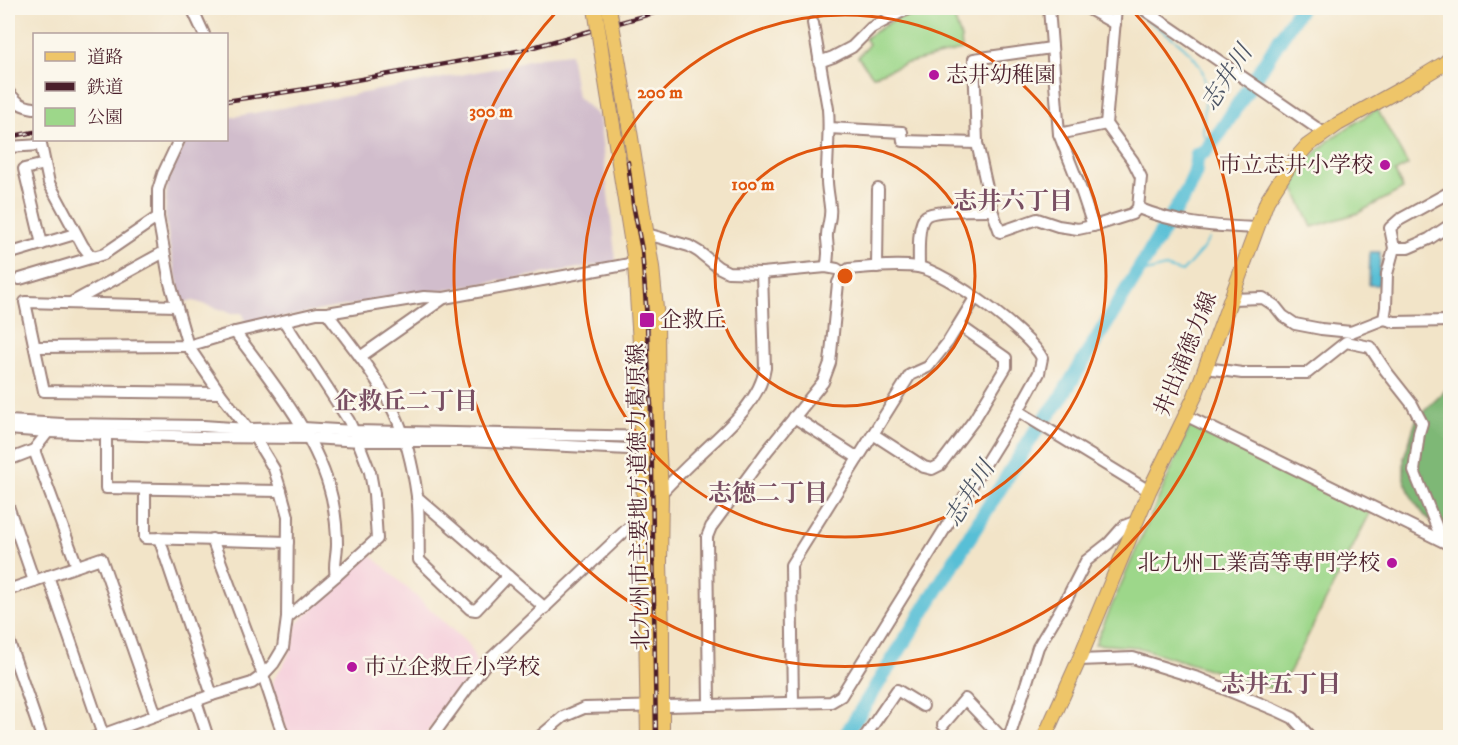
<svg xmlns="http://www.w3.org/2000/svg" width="1458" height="745" font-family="'IM FELL DW Pica','Noto Serif JP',serif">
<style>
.built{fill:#f5cfdb}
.industrial{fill:#d1bdcc}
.green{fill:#9dd78a;stroke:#747b5a;stroke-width:1.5}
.forest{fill:#7eb876;stroke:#646c50;stroke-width:1.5}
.water{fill:#58bfd6;stroke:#516f80;stroke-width:1.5}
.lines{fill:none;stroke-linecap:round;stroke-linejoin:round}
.stream{stroke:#58bfd6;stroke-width:2}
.river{stroke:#58bfd6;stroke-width:15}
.minor-casing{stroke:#9e827a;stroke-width:14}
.major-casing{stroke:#9e827a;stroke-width:16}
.minor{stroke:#fff;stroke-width:10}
.major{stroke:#eec569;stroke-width:14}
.rail-casing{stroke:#4a1f2b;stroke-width:4.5}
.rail{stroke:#fbf7ec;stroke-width:2;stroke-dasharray:7;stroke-linecap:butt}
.major-bridge-casing{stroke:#9e827a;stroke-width:16;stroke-linecap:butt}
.major-bridge{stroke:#eec569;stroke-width:14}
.ring{fill:none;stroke:#e0560e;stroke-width:3}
.poi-dot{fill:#b5179e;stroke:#fbf7ec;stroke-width:2}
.labels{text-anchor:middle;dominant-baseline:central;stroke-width:5;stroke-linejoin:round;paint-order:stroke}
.poi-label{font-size:22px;fill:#4a1f2b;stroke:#fbf7ec;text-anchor:start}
.street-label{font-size:22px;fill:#4a1f2b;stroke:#fbf7ec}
.water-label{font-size:24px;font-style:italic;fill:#4f5767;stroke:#fbf7ec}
.neighbourhood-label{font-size:24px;font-weight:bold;fill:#784e62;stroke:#fbf7ec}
.centre{fill:#e0560e;stroke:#fbf7ec;stroke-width:3}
.ring-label{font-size:18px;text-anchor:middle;font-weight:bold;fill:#e0560e;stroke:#fbf7ec;stroke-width:5;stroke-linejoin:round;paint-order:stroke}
</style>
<rect width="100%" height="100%" fill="#fbf7ec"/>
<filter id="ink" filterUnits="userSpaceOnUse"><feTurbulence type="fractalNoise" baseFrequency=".0167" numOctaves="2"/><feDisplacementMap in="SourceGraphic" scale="12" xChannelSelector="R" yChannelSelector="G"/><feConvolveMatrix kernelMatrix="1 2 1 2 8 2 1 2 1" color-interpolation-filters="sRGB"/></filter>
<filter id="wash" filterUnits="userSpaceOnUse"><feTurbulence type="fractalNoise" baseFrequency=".008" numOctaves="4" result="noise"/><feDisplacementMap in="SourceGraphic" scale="24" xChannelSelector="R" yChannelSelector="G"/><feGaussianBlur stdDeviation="1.35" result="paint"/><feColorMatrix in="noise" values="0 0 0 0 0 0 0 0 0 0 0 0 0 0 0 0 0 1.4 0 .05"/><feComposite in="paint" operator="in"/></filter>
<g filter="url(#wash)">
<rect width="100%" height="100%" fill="#f2e4c8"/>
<polygon class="built" points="369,553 470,646 478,668 440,713 424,737 289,737 270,692 272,682 286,660 293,643 296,625"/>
<polygon class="industrial" points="570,54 577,97 599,117 616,262 327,309 246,325 244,316 242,313 232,313 194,301 182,302 170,249 165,213 167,183 180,152 187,140 226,140 227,118 498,68 540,57"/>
<g class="green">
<polygon points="926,8 951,8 961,38 962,50 904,64 873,76 858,57 869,44 865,38 895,19"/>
<polygon points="1377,109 1408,165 1395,172 1403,189 1358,213 1312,227 1295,191 1290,176 1333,137"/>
<polygon points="1191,424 1370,513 1283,685 1273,689 1137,647 1095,644"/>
</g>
<polygon class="forest" points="1450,382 1450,536 1425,516 1413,500 1404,479 1404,457 1417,418 1448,388"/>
<polygon class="water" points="1370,252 1380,252 1379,285 1369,285"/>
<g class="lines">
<g class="stream">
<path d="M1130,8C1151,24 1199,49 1204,77C1208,96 1203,115 1203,134L1212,143"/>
<polyline points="1135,275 1165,267 1182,272 1202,250 1209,239"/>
</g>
<polyline class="river" points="844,738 1035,432 1059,401 1187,191 1195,173 1197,155 1205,151 1221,131 1300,8"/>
</g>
</g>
<g filter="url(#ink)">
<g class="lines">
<g class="minor-casing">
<g id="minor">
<polyline points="192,8 204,34"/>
<polyline points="1049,8 1059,134 1080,187 1093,226"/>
<polyline points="1087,8 1115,24"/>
<polyline points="1142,8 1324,133"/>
<path d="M813,23L828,109C830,131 827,152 827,174C826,185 829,196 830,207C832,218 826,228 827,239C828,249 829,256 826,267"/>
<polyline points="1051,48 974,59 977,143 992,210 1000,232 1037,219 1058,226 1078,229 1097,225 1132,214 1138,208 1141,177 1133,161 1106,124 1116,8"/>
<polyline points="819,62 833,57 852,47 871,28 901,12 912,8"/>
<path d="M8,92C17,102 20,106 34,108"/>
<polyline points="829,128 902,132 903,141 977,143"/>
<polyline points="1059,134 1106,124"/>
<polyline points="40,140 49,183 83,246 90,255 95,257"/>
<polyline points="8,147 41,145"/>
<path d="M1138,208C1179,225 1214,226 1257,228"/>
<polyline points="647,234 689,246 699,252 718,267 728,272 762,273 826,267 837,269 843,273"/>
<polyline points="42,244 24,169 45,164"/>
<polyline points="1394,248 1408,248 1429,239 1450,225"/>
<polyline points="8,254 75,234"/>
<polyline points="877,267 878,189"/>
<path d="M919,267C919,256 917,223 926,216C933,210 979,210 992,210"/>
<polyline points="20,279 104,254 158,217"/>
<polyline points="1231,299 1263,298 1275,306 1283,316 1295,324 1321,329 1351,332 1384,319 1386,307 1387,274 1394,248 1390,228 1399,220 1450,192"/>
<polyline points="71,303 164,252"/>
<polyline points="176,306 25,302 44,391 220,393"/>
<path d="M327,313C351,345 377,376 394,412C406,437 413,467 417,496C420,516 418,539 419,560L470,609L476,610L508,576"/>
<polyline points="1384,319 1395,322 1450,321"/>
<polyline points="284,321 349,421 358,441 370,472 374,494 377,539 336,576 287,618"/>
<path d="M235,332C272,382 318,437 332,498C335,513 337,529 337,544C337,555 333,566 336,576"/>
<polyline points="35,347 188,346 235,332 317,313 327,313 424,297 444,298 635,263"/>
<polyline points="360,357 444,298"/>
<polyline points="1206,368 1242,373 1307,373 1346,342 1370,347 1386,371 1412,404 1422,423 1419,433 1414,471 1442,540"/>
<polyline points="1018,411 1149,491"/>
<polyline points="1185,415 1450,545"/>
<polyline points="794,417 858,458"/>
<polyline points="8,421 63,424 203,426 247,429 303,428 354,431 658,437"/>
<polyline points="8,429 48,432 204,437 311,438 361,441 467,441 649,450"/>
<polyline points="106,433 106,488 281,491"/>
<polyline points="873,434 924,467 932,469 940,465 974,420 1006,367 1006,358 959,325"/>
<polyline points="34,450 77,566"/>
<polyline points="8,460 34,450 48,432"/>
<polyline points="145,489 145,538 288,542"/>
<polyline points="417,497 545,608"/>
<polyline points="8,506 34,581"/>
<polyline points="159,538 212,695"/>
<polyline points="212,539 263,675 284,738"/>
<polyline points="48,576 104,738"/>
<polyline points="8,590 101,558 156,715"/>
<polyline points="8,639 42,738"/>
<polyline points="1079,660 1133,658 1198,678 1276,710 1293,718 1311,738"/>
<polyline points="196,701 208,738"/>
<polyline points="793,702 791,565 910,375 928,367 948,342 975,298"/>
<polyline points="943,725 965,699 1002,738"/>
<polyline points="93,738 212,695 252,683 263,675 274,663 283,648 287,618 288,516 281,491 274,469 255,438 220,393 188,346 170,283 158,217 158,190 163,174 179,140"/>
<path d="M431,738L486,663L644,513C660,493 677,476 695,459C719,435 760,404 765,368L762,273"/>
<path d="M538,738L563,717L584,708L831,702L841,696L1018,411L1039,373L1042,358C1030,333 945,271 918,267C896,264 871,267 849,269L843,273L838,283L830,363L823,382L767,451L711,527L707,537L709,705"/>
<polyline points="864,738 897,690 923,706"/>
<polyline points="1009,738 1038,647 1066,600 1086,561 1109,543 1124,526 1137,521"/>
</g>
</g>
<g class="major-casing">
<g id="major">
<polyline points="619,64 652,267 657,319 658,437 661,492 660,564 662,633 662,738"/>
<polyline points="604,69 635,263 642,376 641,436 643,450 648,738"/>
<polyline points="1044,738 1079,660 1149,491 1195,396 1267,201 1290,165 1307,146 1338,124 1417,80 1445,63 1450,58"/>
</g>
</g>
<use href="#minor" class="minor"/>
<use href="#major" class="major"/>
<g class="rail-casing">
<g id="rail">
<polyline points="226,101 306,89 523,50 671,8"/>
<polyline points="8,137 34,132"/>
<polyline points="628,162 633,204 642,250 647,320 648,363 651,405 656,738"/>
</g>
</g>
<use href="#rail" class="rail"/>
<g class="major-bridge-casing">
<g id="major-bridge">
<polyline points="595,8 604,69"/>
<polyline points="609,8 619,64"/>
</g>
</g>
<use href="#major-bridge" class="major-bridge"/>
</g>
</g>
<g class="ring">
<circle cx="845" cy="276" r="130"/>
<circle cx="845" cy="276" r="261"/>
<path d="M1131 9A391 391 0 1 1 559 9"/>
</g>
<g class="poi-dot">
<circle cx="934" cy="75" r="6"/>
<circle cx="1385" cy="165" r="6"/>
<rect x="639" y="312" width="16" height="16" rx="3"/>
<circle cx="1392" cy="563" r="6"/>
<circle cx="352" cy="667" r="6"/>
</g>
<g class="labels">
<g class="poi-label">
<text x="946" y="75">志井幼稚園</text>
<text x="1373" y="165" text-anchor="end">市立志井小学校</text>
<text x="660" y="320">企救丘</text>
<text x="1380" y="563" text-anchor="end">北九州工業高等専門学校</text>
<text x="364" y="667">市立企救丘小学校</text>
</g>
<g class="street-label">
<text transform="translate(1186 354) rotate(-68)">井出浦徳力線</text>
<text transform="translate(639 497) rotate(-91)">北九州市主要地方道徳力葛原線</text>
</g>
<g class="water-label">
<text transform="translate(1227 78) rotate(-57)">志井川</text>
<text transform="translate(970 494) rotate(-58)">志井川</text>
</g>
<g class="neighbourhood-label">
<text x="1013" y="202">志井六丁目</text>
<text x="406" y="402">企救丘二丁目</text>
<text x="768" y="494">志徳二丁目</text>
<text x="1281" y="685">志井五丁目</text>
</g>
</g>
<circle cx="845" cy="276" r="9" class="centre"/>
<g class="ring-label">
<text x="660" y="98">200 m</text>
<text x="491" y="117">300 m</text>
<text x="753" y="190">100 m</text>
</g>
<rect width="1458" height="745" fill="none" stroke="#fbf7ec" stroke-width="30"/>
<rect x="33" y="33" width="195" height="108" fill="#fbf7ec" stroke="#b4a19f" stroke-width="1.5"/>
<rect x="45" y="52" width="30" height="9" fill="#eec569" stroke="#b4a19f" stroke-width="1.5"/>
<text x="87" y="63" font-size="18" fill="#4a1f2b">道路</text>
<rect x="45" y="82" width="30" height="9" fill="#4a1f2b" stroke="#b4a19f" stroke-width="1.5"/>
<text x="87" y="93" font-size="18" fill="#4a1f2b">鉄道</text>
<rect x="45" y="108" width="30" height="18" fill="#9dd78a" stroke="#b4a19f" stroke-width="1.5"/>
<text x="87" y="123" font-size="18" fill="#4a1f2b">公園</text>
</svg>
